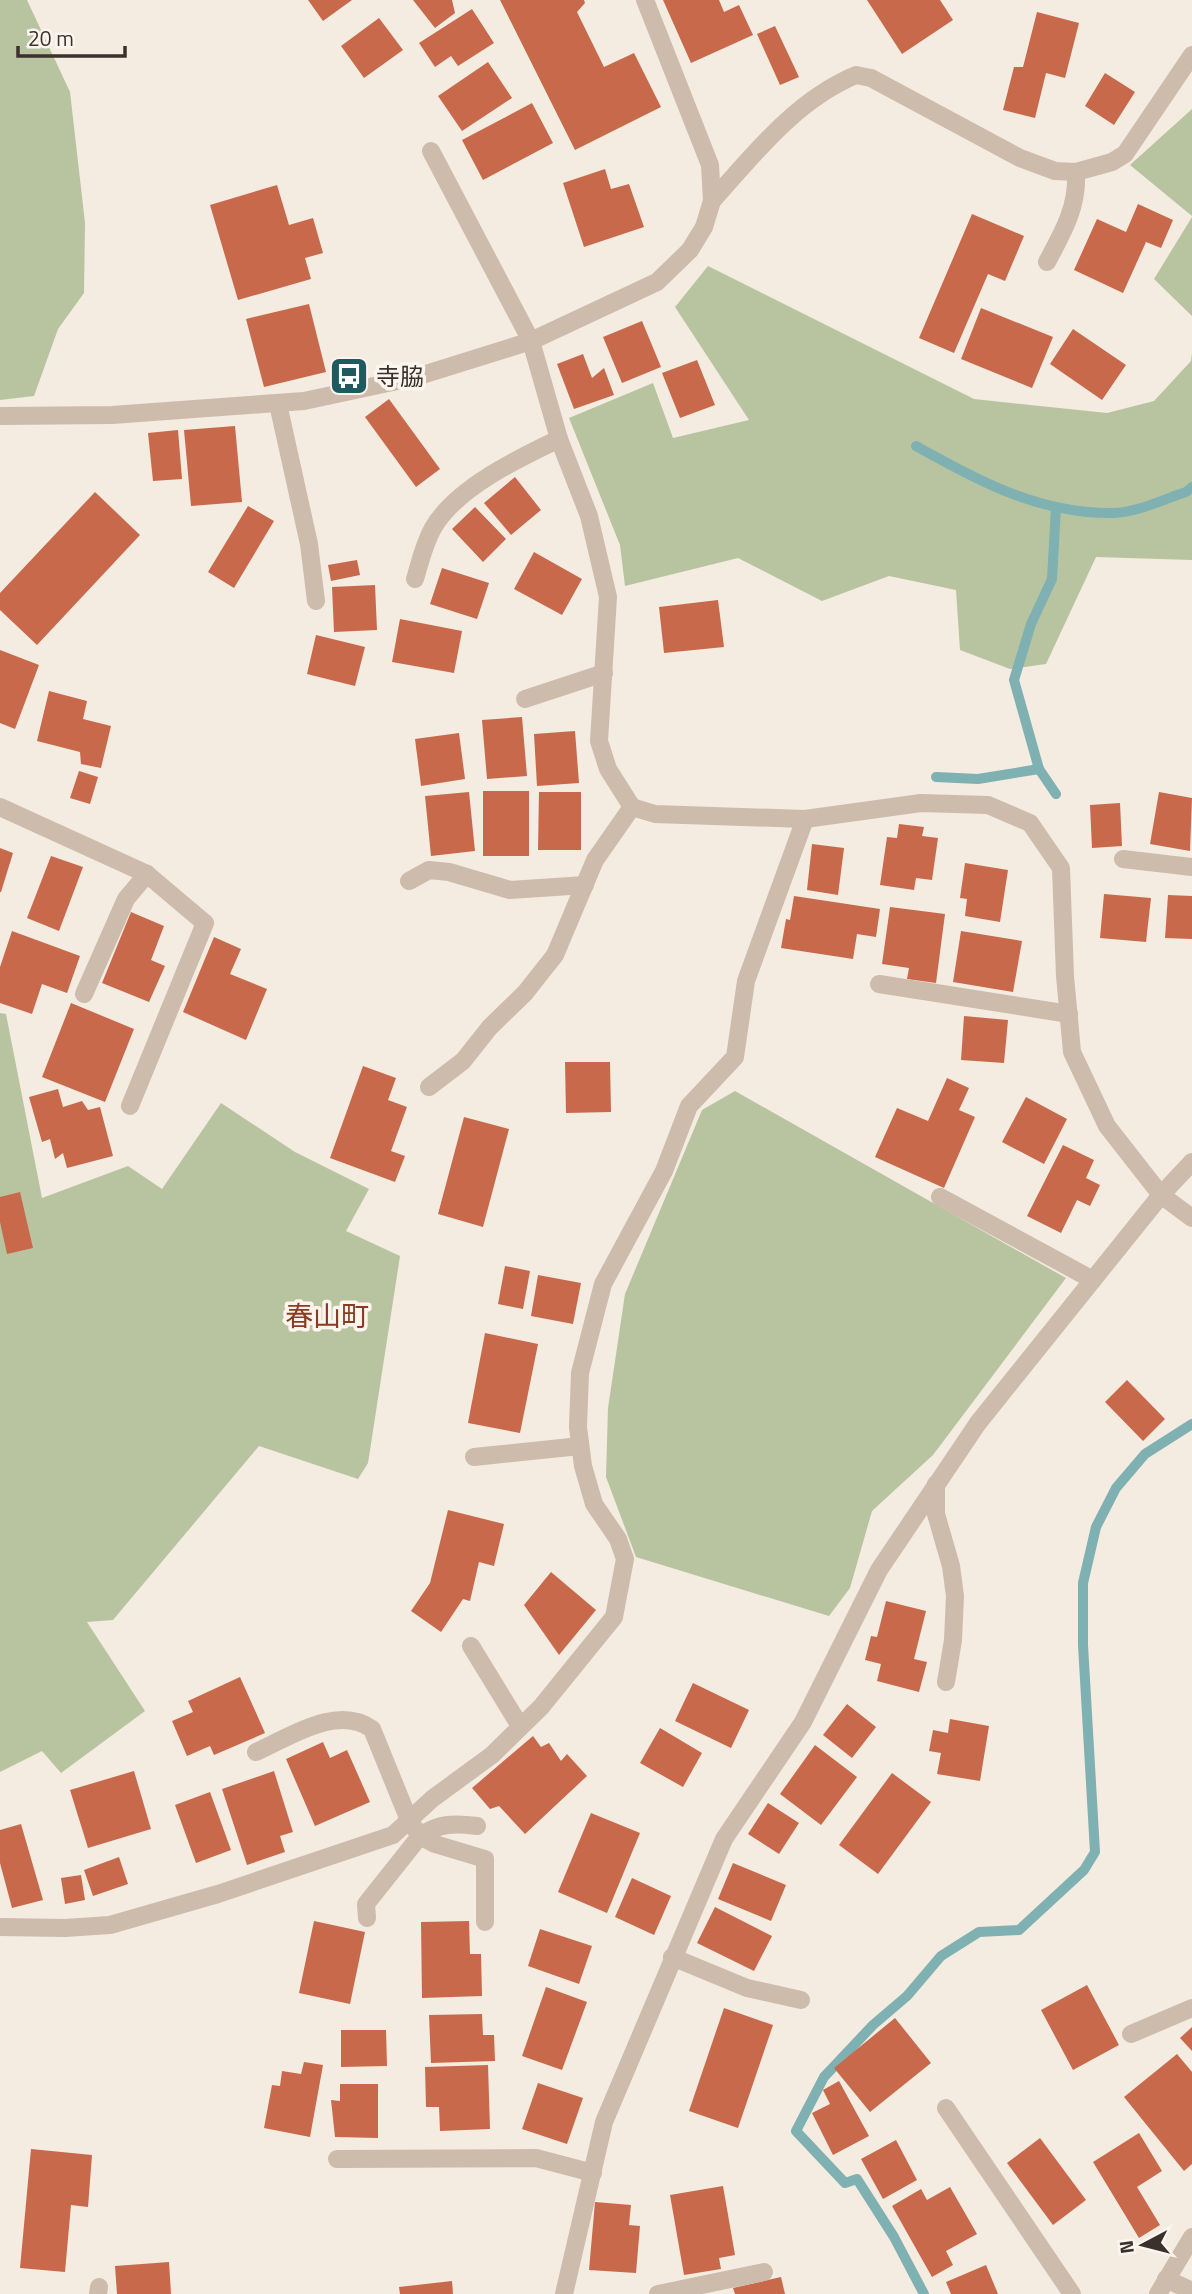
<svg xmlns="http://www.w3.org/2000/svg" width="1192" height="2294" font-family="'Titillium Web','Noto Sans JP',sans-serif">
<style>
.green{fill:#b8c4a0}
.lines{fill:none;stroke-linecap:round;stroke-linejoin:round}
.stream{stroke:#7fb0b2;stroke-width:10}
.building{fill:#c8694b}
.minor{stroke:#cdbbac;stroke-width:18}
.labels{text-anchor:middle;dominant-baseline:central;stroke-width:7;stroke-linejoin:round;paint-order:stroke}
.poi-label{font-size:24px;fill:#3b302b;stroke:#fbf5ee;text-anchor:start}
.quarter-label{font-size:28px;fill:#8c3b22;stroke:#fbf5ee}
</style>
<rect width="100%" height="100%" fill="#f4ebe1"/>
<g class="green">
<polygon points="0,0 27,0 70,92 85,223 84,293 58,329 34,396 0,400"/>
<polygon points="1192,109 1192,216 1130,165"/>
<polygon points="1192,217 1192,316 1154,279"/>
<polygon points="708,266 974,399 1107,413 1154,401 1191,361 1192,353 1192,560 1096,557 1046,664 1010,669 960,650 956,590 889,576 822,601 738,558 625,586 620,545 569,418 653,383 673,438 749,420 675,307"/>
<polygon points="0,1013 6,1014 42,1198 128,1166 162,1189 221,1103 295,1152 369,1189 346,1231 400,1256 368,1463 358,1479 259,1446 113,1620 87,1622 145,1711 61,1773 42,1751 0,1772"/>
<polygon points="735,1091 1066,1278 933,1455 872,1511 850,1588 829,1616 636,1557 606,1477 608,1408 625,1294 702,1110"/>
</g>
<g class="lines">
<g class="stream">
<path d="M916,446C980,481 1038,514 1113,513C1136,513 1164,499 1186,492L1192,487"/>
<polyline points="936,777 978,779 1039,769"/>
<polyline points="1056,794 1039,769 1014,680 1031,624 1052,579 1056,508"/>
<polyline points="924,2294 894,2237 857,2179 845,2183 796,2131 824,2077 873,2025 907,1996 941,1956 979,1932 1019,1930 1084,1870 1095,1852 1083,1645 1083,1583 1096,1527 1116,1488 1145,1454 1192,1424"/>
</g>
</g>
<g class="building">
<polygon points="308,0 352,0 323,21"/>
<polygon points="413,0 452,0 455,13 435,28"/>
<polygon points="500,0 584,0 585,3 577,12 604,67 634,53 661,107 575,150"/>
<polygon points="663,0 719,0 724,12 739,5 753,35 691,63"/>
<polygon points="867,0 940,0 953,20 902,54"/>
<polygon points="472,9 494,43 458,66 451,56 435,67 419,43"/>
<polygon points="1037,12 1079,23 1065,78 1046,73 1035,118 1003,110 1014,67 1023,67"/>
<polygon points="379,18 403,50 364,78 341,46"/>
<polygon points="775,26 799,77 780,85 757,34"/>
<polygon points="488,62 512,98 462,131 438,96"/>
<polygon points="1105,73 1135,92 1114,125 1085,106"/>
<polygon points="532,103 553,143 483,180 462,140"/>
<polygon points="605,169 611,189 629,184 644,227 584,247 563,183"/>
<polygon points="277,185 289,225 313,218 323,253 305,258 311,279 238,300 210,205"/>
<polygon points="1138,204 1173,220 1161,248 1146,242 1123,293 1074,270 1097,219 1126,232"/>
<polygon points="972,214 1024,236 1005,281 988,274 954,353 919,338"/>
<polygon points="309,304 326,372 264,387 246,319"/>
<polygon points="981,308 1053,337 1032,388 961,359"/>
<polygon points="642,321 661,367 622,383 603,337"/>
<polygon points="1073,329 1126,365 1102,400 1050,364"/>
<polygon points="583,354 592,378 604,368 614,395 574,409 557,364"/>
<polygon points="697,360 715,405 680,418 662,373"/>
<polygon points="389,399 440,469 416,487 365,417"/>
<polygon points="235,426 242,502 191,506 184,430"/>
<polygon points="178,430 182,479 153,481 148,433"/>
<polygon points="515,477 541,510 511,535 484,503"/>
<polygon points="95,492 140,535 37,645 0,610 0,593"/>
<polygon points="248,506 274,521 234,588 208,572"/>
<polygon points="475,507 506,539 483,562 452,529"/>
<polygon points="534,552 582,579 562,615 514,589"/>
<polygon points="357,560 360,575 331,581 328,565"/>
<polygon points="442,568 489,583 477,619 430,604"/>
<polygon points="375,585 377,630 334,632 332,587"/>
<polygon points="718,600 724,647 664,653 659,607"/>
<polygon points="400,619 462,631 454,673 392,662"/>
<polygon points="316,635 365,647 355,686 307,674"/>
<polygon points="0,650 39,665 15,729 0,723"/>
<polygon points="49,691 87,701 83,719 111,726 101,768 81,764 80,752 37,741"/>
<polygon points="522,717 527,776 487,779 482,720"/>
<polygon points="575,731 579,783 537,786 534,734"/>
<polygon points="459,733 465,779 421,786 415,739"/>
<polygon points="79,771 98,777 90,804 70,798"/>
<rect x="483" y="791" width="46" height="65"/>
<polygon points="469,792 475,851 431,856 425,796"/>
<polygon points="539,792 581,792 581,850 538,850"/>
<polygon points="1159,792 1192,798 1190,851 1150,844"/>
<polygon points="1120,803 1122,846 1092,848 1090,805"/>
<polygon points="899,824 924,827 922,836 938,838 932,880 916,878 914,890 880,885 887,837 897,838"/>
<polygon points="812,844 844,848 838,895 807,890"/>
<polygon points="0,848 13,853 1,892 0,892"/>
<polygon points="51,856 83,867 59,931 27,918"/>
<polygon points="965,863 1008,870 1000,922 965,916 967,899 960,898"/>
<polygon points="1104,894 1151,898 1146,942 1100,938"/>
<polygon points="1168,895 1192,896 1192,939 1165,938"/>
<polygon points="794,896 880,909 876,937 857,934 853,959 781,948 786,919 790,920"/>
<polygon points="890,907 945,914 936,983 907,979 909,968 882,964"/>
<polygon points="131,912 164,926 151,960 165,966 149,1002 102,983"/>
<polygon points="12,931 80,956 67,993 42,984 32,1014 0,1003 0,967"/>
<polygon points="961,931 1022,941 1013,992 953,982"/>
<polygon points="214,937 241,949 230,974 267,989 246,1040 183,1012"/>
<polygon points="71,1003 134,1029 105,1102 42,1077"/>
<polygon points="964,1016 1008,1020 1004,1063 961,1060"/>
<polygon points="565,1062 610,1062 611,1112 566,1113"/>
<polygon points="363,1066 396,1078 388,1100 407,1107 391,1151 405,1156 395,1182 330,1158"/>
<polygon points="947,1078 969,1088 959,1110 975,1117 944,1188 875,1157 897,1108 928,1121"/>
<polygon points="58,1089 63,1107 82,1101 88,1110 100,1107 113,1156 67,1168 63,1153 55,1159 50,1139 42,1142 29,1097"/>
<polygon points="1026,1097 1067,1119 1044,1164 1002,1142"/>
<polygon points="464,1117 509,1129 483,1227 438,1214"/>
<polygon points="1063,1145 1094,1160 1086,1178 1100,1185 1090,1206 1077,1200 1061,1233 1027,1216"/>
<polygon points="20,1192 33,1248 7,1254 0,1222 0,1197"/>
<polygon points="505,1266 530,1271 523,1309 498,1304"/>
<polygon points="538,1275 581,1283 573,1324 531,1316"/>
<polygon points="485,1333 538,1344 520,1433 468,1423"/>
<polygon points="1127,1380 1165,1419 1143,1441 1105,1402"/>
<polygon points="448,1510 504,1524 494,1566 479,1562 470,1601 463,1599 441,1632 411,1611 430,1583"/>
<polygon points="551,1572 596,1610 559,1655 524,1605"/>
<polygon points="886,1601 926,1611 914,1659 927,1662 919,1692 877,1681 881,1664 865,1660 871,1636 877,1637"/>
<polygon points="240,1677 265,1733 214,1755 210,1746 187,1756 172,1721 193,1712 188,1701"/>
<polygon points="693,1683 749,1710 731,1748 675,1721"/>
<polygon points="847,1704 876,1727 852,1758 823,1735"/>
<polygon points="950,1719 989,1726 980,1781 937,1774 941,1753 929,1751 933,1730 948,1733"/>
<polygon points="660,1728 702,1753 683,1787 640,1763"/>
<polygon points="533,1736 541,1747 549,1743 561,1761 567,1754 587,1776 525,1834 499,1806 490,1809 472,1788"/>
<polygon points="323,1742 330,1758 347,1750 370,1802 315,1826 286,1759"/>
<polygon points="815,1745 857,1777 821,1825 780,1794"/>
<polygon points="134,1771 151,1829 88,1848 70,1790"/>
<polygon points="274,1771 293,1832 280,1836 285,1852 247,1865 222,1789"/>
<polygon points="892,1773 931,1802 878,1874 839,1845"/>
<polygon points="210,1792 231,1850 196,1863 175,1805"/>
<polygon points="768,1803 799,1823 779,1854 748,1834"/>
<polygon points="591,1813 640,1833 607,1913 558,1892"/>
<polygon points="21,1824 43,1900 12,1908 0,1863 0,1830"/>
<polygon points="119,1857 128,1884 93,1896 84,1870"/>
<polygon points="733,1863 786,1885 771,1921 718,1899"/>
<polygon points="81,1875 85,1900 65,1904 61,1878"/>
<polygon points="632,1878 671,1896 654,1935 615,1917"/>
<polygon points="715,1907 772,1936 754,1971 697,1943"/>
<polygon points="314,1921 365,1932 350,2004 299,1993"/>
<polygon points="469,1921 470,1954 481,1954 482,1996 422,1998 421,1922"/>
<polygon points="540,1929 592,1946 579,1984 528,1966"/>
<polygon points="1087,1985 1119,2045 1073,2070 1041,2010"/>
<polygon points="546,1987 587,2002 562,2070 522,2056"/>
<polygon points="724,2008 773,2025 738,2128 689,2111"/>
<polygon points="482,2014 483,2035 494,2035 495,2061 431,2063 429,2015"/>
<polygon points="895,2018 931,2063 870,2112 834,2068"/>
<polygon points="1192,2027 1192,2051 1180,2038"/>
<polygon points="341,2030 386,2030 387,2066 341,2067"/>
<polygon points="1177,2054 1192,2072 1192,2164 1184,2171 1124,2097"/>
<polygon points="304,2062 323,2065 310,2137 264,2128 272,2085 280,2086 282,2071 301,2074"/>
<polygon points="488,2065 490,2129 440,2131 439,2107 426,2107 425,2067"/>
<polygon points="839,2081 869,2136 833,2155 812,2113 830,2104 823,2090"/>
<polygon points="538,2083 583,2098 567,2144 522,2129"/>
<polygon points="340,2084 378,2084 378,2138 335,2137 331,2100 340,2101"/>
<polygon points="1139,2133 1162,2171 1137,2187 1160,2225 1139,2238 1093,2162"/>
<polygon points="1040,2138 1086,2200 1053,2225 1007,2163"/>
<polygon points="896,2140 917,2180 883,2199 861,2159"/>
<polygon points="31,2149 92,2155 88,2207 71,2205 65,2272 20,2268"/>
<polygon points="723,2186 735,2255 719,2258 721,2269 684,2275 670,2195"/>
<polygon points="950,2187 977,2234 946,2251 953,2265 932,2277 892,2206 921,2189 927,2200"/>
<polygon points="595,2202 631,2205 629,2225 640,2226 636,2273 589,2270"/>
<polygon points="169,2262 171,2294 117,2294 115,2266"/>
<polygon points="986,2265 998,2294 951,2294 946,2282"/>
<polygon points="781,2277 785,2294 735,2294 733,2288"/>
<polygon points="452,2281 453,2294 400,2294 399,2287"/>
</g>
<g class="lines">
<g class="minor">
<polyline points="431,151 531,341 559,439 589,516 608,597 599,741 608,769 632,807 655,814 805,819 921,803 988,805 1030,823 1061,868 1065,976 1072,1052 1107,1126 1161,1195 1192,1218"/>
<path d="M712,201C754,154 796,100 856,75L871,78L1020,158L1055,171L1076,172L1112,162L1125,154L1192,55"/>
<path d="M1047,262C1063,232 1078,207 1076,172"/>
<polyline points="278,404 309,544 316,601"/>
<polyline points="0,416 112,415 304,401 416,377 531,341 657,282 690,250 704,227 712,201 710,165 645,0"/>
<path d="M415,579C420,562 424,544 433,528C456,488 519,458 559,439"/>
<polyline points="525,699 604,673"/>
<polyline points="0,807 147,874 205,923 130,1106"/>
<polyline points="1123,859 1192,867"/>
<polyline points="409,881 429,870 449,872 510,890 585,885"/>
<polyline points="879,984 1069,1014"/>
<polyline points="84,994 126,899 147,874"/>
<polyline points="429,1087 463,1061 490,1027 525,993 555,955 595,860 632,807"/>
<polyline points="940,1197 1093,1280"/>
<polyline points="474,1457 580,1446"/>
<polyline points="936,1484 936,1514 951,1566 955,1596 953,1640 946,1682"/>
<polyline points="471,1646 520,1726"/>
<path d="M256,1752C290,1737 337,1704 372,1729L409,1820L420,1836L366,1904L367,1918"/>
<path d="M477,1826C455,1823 439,1823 420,1836L435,1844L485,1859V1922"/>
<polyline points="0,1927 65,1928 110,1925 218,1894 393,1835 432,1799 492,1755 541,1707 614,1617 625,1559 618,1539 594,1504 583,1466 578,1427 580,1373 603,1284 664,1171 689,1106 735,1057 746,981 805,819"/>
<polyline points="672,1957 747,1988 801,2000"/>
<polyline points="1131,2034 1192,2008"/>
<polyline points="946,2108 1072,2294"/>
<polyline points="337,2159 536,2158 593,2173"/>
<polyline points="1166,2279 1192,2291"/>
<polyline points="98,2294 99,2287"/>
<polyline points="564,2294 604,2122 724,1839 803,1722 879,1570 978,1423 1161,1195 1192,1162"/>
<polyline points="658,2294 764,2272"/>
<polyline points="1158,2294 1192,2237"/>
</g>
</g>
<defs>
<g id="bus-square" transform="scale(2.0125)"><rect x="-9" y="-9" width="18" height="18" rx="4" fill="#1f5a5e" stroke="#fbf5ee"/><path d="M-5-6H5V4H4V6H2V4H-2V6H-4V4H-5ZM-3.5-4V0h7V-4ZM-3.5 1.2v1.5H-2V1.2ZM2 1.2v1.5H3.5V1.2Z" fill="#fff"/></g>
</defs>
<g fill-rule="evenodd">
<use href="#bus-square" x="349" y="376"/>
</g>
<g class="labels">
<g class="poi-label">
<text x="376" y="376">寺脇</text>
</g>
<g class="quarter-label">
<text x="327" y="1315">春山町</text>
</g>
</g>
<g transform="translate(1143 2245) rotate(263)" stroke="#fbf5ee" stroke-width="5" paint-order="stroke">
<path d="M0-5L12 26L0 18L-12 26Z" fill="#3b302b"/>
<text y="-10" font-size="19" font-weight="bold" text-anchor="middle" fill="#3b302b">N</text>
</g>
<path d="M18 46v10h107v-10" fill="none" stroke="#3b302b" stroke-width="3.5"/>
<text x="28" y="46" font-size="21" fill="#3b302b" stroke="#fbf5ee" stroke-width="5" paint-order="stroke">20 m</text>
</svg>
